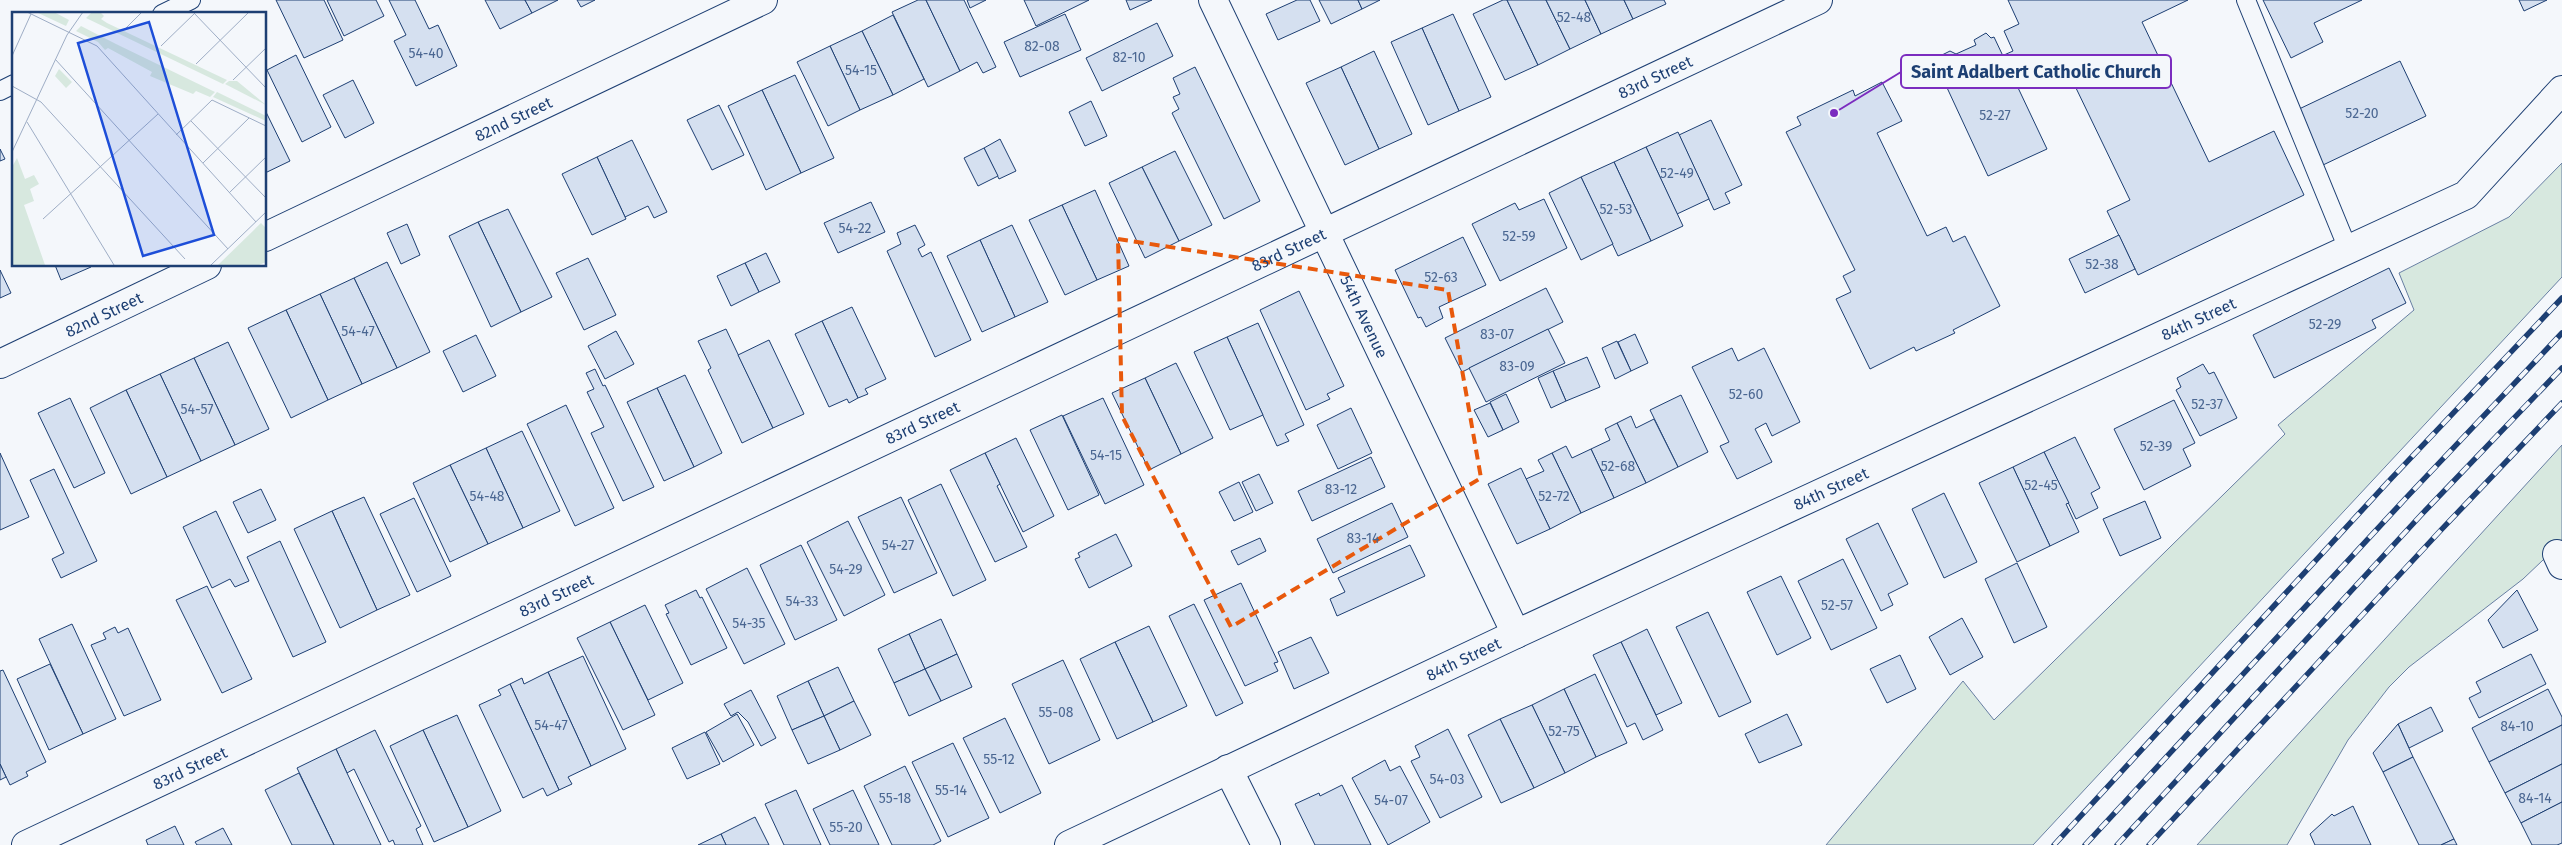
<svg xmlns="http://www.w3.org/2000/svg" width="2562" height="845" font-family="'Fira Sans',sans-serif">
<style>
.green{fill:#d7e8df;stroke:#687fa3}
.building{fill:#d5e0f0;stroke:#1d3f73}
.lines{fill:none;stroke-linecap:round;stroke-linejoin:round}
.lane-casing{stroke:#1d3f73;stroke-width:20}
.street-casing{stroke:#1d3f73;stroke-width:30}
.lane{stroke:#f4f7fb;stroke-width:18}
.street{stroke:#f4f7fb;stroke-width:28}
.rail-casing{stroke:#1d3f73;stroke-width:5.5}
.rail{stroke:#f4f7fb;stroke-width:4;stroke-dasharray:11;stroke-linecap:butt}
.marked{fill:none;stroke:#e8590c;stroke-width:4;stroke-dasharray:10 6;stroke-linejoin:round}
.labels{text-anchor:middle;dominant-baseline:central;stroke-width:4;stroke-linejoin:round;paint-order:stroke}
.number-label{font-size:14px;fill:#4b6792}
.street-label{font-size:16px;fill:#1d3f73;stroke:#f4f7fb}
.inset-road{fill:none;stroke:#9eadc5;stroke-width:1}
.view{fill:#1d4ed8;fill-opacity:0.15;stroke:#1d4ed8;stroke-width:2.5}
.inset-edge{fill:none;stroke:#1d3f73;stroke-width:2.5}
.leader{fill:none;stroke:#7b2cbf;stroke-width:2}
.callout-dot{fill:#7b2cbf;stroke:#f4f7fb;stroke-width:2}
.callout{fill:#f4f7fb;stroke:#7b2cbf;stroke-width:2}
.callout-label{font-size:18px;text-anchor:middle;font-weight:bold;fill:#1d3f73}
</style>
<rect width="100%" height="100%" fill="#f4f7fb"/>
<g class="green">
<polygon points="2562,163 2562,277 2033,845 1826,845 1963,681 1994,720 2285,434 2278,425 2414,310 2399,273 2509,217"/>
<polygon points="2562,445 2562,542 2523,579 2409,667 2389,687 2348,740 2287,845 2197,845"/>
</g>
<g class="building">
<polygon points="276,0 324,0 343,40 304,58"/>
<polygon points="327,0 376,0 384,16 344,36"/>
<polygon points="389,0 415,0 429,29 438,25 457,66 416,86 394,41 406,35"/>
<polygon points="485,0 525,0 532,13 500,29"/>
<polygon points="525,0 558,0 532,13"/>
<polygon points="577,0 595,0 581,7"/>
<polygon points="918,0 926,0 960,71 928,87 892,12"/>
<polygon points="926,0 964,0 996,67 983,73 977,62 960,71"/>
<polygon points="967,0 986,0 970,8"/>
<polygon points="1024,0 1089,0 1036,26"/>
<polygon points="1126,0 1152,0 1130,10"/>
<polygon points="1297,0 1310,0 1320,21 1278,40 1266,14"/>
<polygon points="1319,0 1358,0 1362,9 1331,24"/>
<polygon points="1358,0 1380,0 1362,9"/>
<polygon points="1503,0 1507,0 1538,65 1505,80 1473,14"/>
<polygon points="1507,0 1546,0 1570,49 1538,65"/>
<polygon points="1546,0 1585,0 1601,34 1570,49"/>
<polygon points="1585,0 1624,0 1633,19 1601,34"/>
<polygon points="1624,0 1664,0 1666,4 1633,19"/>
<polygon points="2008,0 2188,0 2142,22 2209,162 2274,131 2304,195 2138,275 2107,211 2130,200 2062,59 2015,81 2004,55 2013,51 2004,31 2019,24"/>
<polygon points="2263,0 2362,0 2314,23 2323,42 2291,58"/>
<polygon points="2519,0 2547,0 2524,11"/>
<polygon points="1065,14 1081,50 1020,77 1004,42"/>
<polygon points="1453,14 1491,97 1459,111 1422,28"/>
<polygon points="893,15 924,79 893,95 862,31"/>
<polygon points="1157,23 1173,56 1102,91 1086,58"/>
<polygon points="1422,28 1459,111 1428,125 1391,42"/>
<polygon points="862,31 893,95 860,110 830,46"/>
<polygon points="1986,33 1991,38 1994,37 2047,149 1988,176 1936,64 1940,56 1950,51 1956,54 1976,45 1974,40"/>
<polygon points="830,46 860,110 828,126 797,62"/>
<polygon points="1374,51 1412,134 1379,149 1341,67"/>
<polygon points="296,55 331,127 302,142 267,70"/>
<polygon points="2400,61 2426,116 2323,165 2297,110"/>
<polygon points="1195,67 1260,201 1224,219 1172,113 1179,109 1173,97 1180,94 1173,78"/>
<polygon points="1341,67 1379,149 1345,165 1306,83"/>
<polygon points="795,75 834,158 801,173 762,90"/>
<polygon points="353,80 374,123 345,138 323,95"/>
<polygon points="1882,82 1902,121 1877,133 1927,236 1946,227 1953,242 1965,236 2000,306 1953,330 1955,333 1916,351 1914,347 1870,369 1836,299 1851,292 1843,276 1855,270 1786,132 1801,125 1797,117 1853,90 1855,96"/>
<polygon points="762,90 801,173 766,190 728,106"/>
<polygon points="1091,101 1107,136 1085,146 1069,112"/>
<polygon points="719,105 744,155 712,170 687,120"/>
<polygon points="265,110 290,161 265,173"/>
<polygon points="1711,120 1742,185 1725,193 1730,203 1714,210 1679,135"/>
<polygon points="1678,132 1709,199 1677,214 1646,147"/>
<polygon points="1000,139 1016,171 999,179 984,148"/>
<polygon points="632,140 667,212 654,218 648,206 625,217 597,157"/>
<polygon points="1646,147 1683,226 1651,241 1614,162"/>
<polygon points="984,148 998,176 978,186 964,158"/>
<polygon points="0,149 5,159 0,161"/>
<polygon points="1175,151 1212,225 1179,241 1142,167"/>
<polygon points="597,157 626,219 592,235 562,174"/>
<polygon points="1614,162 1651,241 1618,256 1581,177"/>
<polygon points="1142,167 1179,241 1145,258 1109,183"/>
<polygon points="1581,177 1613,244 1581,260 1549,193"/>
<polygon points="1095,190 1129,266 1097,280 1062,205"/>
<polygon points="1544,199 1567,248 1500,281 1472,224 1515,203 1519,210"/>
<polygon points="871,202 885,232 838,253 824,223"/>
<polygon points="1062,205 1097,280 1065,295 1029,220"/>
<polygon points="508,209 552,297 521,312 478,222"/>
<polygon points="478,222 521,312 491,327 449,236"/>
<polygon points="407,224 420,255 401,264 387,233"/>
<polygon points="915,225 925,245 918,249 922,257 931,252 971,340 935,357 887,251 901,244 897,233"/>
<polygon points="1012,225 1048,302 1015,317 980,240"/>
<polygon points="2119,235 2135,269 2085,293 2069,259"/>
<polygon points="1463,237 1486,285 1439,307 1443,318 1426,327 1421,317 1418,318 1395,270"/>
<polygon points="980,240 1015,317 982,332 947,256"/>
<polygon points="766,253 780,282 759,292 745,263"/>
<polygon points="588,258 616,315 584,330 556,273"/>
<polygon points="387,262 430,352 397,368 354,278"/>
<polygon points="745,263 759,292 731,306 717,276"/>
<polygon points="55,265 90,265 91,267 61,280"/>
<polygon points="2389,268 2406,303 2372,320 2376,328 2274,378 2253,335"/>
<polygon points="0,270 11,293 0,298"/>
<polygon points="354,278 397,368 362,384 320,294"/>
<polygon points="1546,288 1563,322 1462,372 1445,338"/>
<polygon points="1299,291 1344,386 1327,394 1330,399 1306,410 1260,310"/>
<polygon points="320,294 362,384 328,400 286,310"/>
<polygon points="852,307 886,379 865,389 868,394 858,398 822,321"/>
<polygon points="286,310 328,400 291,418 248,328"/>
<polygon points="822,321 858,398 849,403 847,399 829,407 795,334"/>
<polygon points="1258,323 1304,425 1285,434 1289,441 1277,446 1227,337"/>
<polygon points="726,329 773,428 742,443 708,370 711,368 698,341"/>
<polygon points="1548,329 1565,363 1486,402 1469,368"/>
<polygon points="616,331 634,364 605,379 588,346"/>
<polygon points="1635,334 1648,363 1631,371 1618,342"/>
<polygon points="476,335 496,376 463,392 443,351"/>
<polygon points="1227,337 1263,415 1230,430 1194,352"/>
<polygon points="769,340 804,414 773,428 738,355"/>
<polygon points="1617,341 1631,371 1615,379 1602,348"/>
<polygon points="228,342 269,429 235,445 194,358"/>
<polygon points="1732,348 1738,361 1764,348 1800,422 1772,436 1766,423 1755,429 1772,462 1737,479 1720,446 1729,442 1692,367"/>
<polygon points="1587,357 1600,387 1566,401 1553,371"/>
<polygon points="194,358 235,445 201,461 160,374"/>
<polygon points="1176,363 1213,438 1181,454 1145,378"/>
<polygon points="2203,364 2209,374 2214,372 2237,418 2200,436 2176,390 2181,387 2177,378"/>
<polygon points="595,369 603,386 605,385 654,487 623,501 591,433 604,427 587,392 594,389 586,373"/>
<polygon points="1553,371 1566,401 1551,408 1538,378"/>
<polygon points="160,374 201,461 167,477 126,390"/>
<polygon points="685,375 722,453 694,467 657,388"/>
<polygon points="1145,378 1181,454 1149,470 1112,393"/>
<polygon points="657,388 694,467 664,481 627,402"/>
<polygon points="126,390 167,477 131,494 90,408"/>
<polygon points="1506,394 1519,422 1503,430 1490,402"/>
<polygon points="1681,395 1708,452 1678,467 1650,410"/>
<polygon points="70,398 105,473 74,488 38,413"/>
<polygon points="1103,398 1144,485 1105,504 1063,416"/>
<polygon points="2174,400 2195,443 2183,449 2191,466 2144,490 2114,429"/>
<polygon points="1490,403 1503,430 1488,437 1474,410"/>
<polygon points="566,405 614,508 575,526 527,424"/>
<polygon points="1351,408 1372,453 1338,469 1317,425"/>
<polygon points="1062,415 1099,495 1068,510 1030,430"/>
<polygon points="1631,416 1636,428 1654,419 1678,467 1646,483 1617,423"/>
<polygon points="1617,423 1646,483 1614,498 1591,449 1610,440 1605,429"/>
<polygon points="522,431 560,511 523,528 486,448"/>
<polygon points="2075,437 2100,488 2091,493 2098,508 2076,519 2044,452"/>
<polygon points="1016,438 1054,516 1023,532 985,453"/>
<polygon points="1566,446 1572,458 1591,449 1614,498 1581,513 1552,453"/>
<polygon points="486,448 523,528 488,544 450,465"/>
<polygon points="2044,452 2069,503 2066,504 2079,532 2050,546 2013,467"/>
<polygon points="0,453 29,517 0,530"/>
<polygon points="985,453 1000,484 997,486 1027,547 995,562 950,470"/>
<polygon points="1552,453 1581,513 1550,529 1526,479 1544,471 1538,460"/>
<polygon points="1371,457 1385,487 1312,521 1298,491"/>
<polygon points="450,465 488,544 450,562 413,483"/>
<polygon points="2013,467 2050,546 2017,562 1979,483"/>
<polygon points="1521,468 1550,529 1517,544 1488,484"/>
<polygon points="54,469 97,561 61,578 52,559 64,553 30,480"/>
<polygon points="1259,474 1273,503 1256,511 1242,482"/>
<polygon points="1239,482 1253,512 1234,521 1219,492"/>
<polygon points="941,484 986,580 953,596 908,500"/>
<polygon points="261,489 276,520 248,533 233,502"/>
<polygon points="1944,493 1977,562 1944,578 1912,509"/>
<polygon points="364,497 410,595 377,610 332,511"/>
<polygon points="901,497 937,573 894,593 858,517"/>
<polygon points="414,498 451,576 417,592 380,514"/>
<polygon points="2145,501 2161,538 2120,556 2103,519"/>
<polygon points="1392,503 1408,537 1333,573 1317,539"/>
<polygon points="216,511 249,581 235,587 230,579 212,588 183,527"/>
<polygon points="332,511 377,610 340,628 294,529"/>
<polygon points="848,521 885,595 844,616 807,542"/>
<polygon points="1878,523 1908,584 1888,594 1893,605 1881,611 1846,539"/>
<polygon points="1116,534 1132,566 1089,588 1075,559 1080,557 1078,553"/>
<polygon points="1260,538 1266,551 1238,565 1231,551"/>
<polygon points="280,541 326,642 293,657 247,557"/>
<polygon points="801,545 837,620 795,640 760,565"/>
<polygon points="1410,545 1425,576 1337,616 1330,599 1345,592 1338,578"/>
<polygon points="1843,559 1877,628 1831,650 1798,581"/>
<polygon points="2017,563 2047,627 2014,643 1985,579"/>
<polygon points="747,568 785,644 744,664 706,589"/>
<polygon points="1781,576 1811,638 1777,655 1747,592"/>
<polygon points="1241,583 1278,662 1274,663 1278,671 1245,686 1204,600"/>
<polygon points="207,586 252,679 222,693 176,600"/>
<polygon points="696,590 700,598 702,597 727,648 691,665 666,614 669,613 665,605"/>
<polygon points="2517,590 2538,630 2503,648 2488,620"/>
<polygon points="1194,604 1243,703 1216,716 1169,616"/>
<polygon points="645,605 683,683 648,700 610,622"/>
<polygon points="1708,612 1751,702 1719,717 1676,627"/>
<polygon points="1962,618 1983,657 1950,675 1929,637"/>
<polygon points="941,619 957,654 925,669 909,634"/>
<polygon points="610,622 655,715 623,730 577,638"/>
<polygon points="72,624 116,719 83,734 39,639"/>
<polygon points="1149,626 1187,706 1153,722 1115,642"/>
<polygon points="115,627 118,633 128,628 161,700 124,716 91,645 106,639 103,633"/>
<polygon points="1647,629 1682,703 1656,715 1621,642"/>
<polygon points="909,634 925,669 894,683 878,649"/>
<polygon points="1311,637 1329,673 1294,689 1278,652"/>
<polygon points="1115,642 1153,722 1117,739 1080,659"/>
<polygon points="1621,642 1663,730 1643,740 1635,723 1627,727 1593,655"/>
<polygon points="957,654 972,687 941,701 925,669"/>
<polygon points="2531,654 2546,684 2479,718 2469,698 2481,692 2476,682"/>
<polygon points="1900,655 1916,689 1887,703 1870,669"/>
<polygon points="583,656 626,749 591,766 548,672"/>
<polygon points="1063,660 1100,740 1049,764 1012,684"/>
<polygon points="50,664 83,734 49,750 17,679"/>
<polygon points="838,667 854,701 824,716 808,681"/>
<polygon points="925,669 941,701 909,716 894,683"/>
<polygon points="3,670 46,762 26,772 28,776 10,785 0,764 0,671"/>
<polygon points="548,672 591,766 568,777 572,784 559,790 510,684 522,678 524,684"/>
<polygon points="1595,674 1627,743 1596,757 1564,689"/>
<polygon points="808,681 824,716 792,730 777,696"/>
<polygon points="510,684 559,790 547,796 543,788 523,798 479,705 501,695 498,690"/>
<polygon points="1564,689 1596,757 1565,773 1532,705"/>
<polygon points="2548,689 2562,717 2562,725 2489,762 2472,728"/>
<polygon points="751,690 776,738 761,746 748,722 738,712 731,716 724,704"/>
<polygon points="854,701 871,735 840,750 824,716"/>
<polygon points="1532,705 1565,773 1534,788 1500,719"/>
<polygon points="2431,707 2443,731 2409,748 2398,724"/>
<polygon points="737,714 754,745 723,762 706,732"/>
<polygon points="1787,714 1802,745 1759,763 1745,734"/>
<polygon points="457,715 501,811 468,827 423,730"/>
<polygon points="824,716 840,750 808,764 792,730"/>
<polygon points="1005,718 1041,793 1000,813 963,738"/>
<polygon points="1500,719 1534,788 1501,803 1468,735"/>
<polygon points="2398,724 2413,757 2383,772 2373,753"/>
<polygon points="2562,725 2562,764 2505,793 2489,762"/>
<polygon points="1448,729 1482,797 1440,818 1411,761 1420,757 1415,746"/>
<polygon points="375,730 421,826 416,829 423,845 395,845 393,840 389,842 354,769 347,773 336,749"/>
<polygon points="423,730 468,827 434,842 390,746"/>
<polygon points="705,732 720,764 687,779 672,748"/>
<polygon points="953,743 989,818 948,837 912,762"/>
<polygon points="336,749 347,773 381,845 334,845 297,768"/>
<polygon points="2413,757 2454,839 2441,845 2419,845 2383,772"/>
<polygon points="1385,760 1390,771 1400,766 1430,822 1388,845 1352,778"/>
<polygon points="0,764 6,777 0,780"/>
<polygon points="2562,764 2562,802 2521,823 2505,793"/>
<polygon points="905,766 941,841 933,845 892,845 864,786"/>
<polygon points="299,773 334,845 292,845 265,790"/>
<polygon points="1342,785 1371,845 1315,845 1295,804 1319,793 1320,796"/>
<polygon points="796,790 821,845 784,845 765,804"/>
<polygon points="853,790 879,845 830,845 813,809"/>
<polygon points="2562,802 2562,843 2557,845 2532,845 2521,823"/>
<polygon points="2353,806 2371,845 2315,845 2310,834 2332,814 2334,816"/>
<polygon points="755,817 769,845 726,845 721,834"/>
<polygon points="175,826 184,845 148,845 146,840"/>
<polygon points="223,828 232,845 197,845 195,842"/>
<polygon points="721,834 726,845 698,845"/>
<polygon points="2454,839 2457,845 2441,845"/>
</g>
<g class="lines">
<g class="lane-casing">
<g id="lane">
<polyline points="2246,0 2348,249"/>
<polyline points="162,14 191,0"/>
<polyline points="0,91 14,84"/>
</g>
</g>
<g class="street-casing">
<g id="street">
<path id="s1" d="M1213,0L1516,634"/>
<path id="s2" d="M265,237L763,0"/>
<path id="s3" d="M0,364L207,265"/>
<polyline points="2557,554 2562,565"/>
<polyline points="1228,769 1266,845"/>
<path id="s4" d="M26,845L1818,0"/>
<path id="s5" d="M1069,845L1516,634L2466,195L2562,90"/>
</g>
</g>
<use href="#lane" class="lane"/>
<use href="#street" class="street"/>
<g class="rail-casing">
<g id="rail">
<polyline points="2054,845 2387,483 2562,298"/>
<polyline points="2085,845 2405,499 2562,333"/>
<polyline points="2117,845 2422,514 2562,368"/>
<polyline points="2149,845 2441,530 2562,403"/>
</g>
</g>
<use href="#rail" class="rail"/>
</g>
<path class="marked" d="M1118,239L1448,290L1481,478L1231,627L1122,416Z"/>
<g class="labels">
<g class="number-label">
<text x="1574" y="17">52-48</text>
<text x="1042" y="46">82-08</text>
<text x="426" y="53">54-40</text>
<text x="1129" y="57">82-10</text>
<text x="861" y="70">54-15</text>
<text x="2362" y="113">52-20</text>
<text x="1995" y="115">52-27</text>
<text x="1677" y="173">52-49</text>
<text x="1616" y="209">52-53</text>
<text x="855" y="228">54-22</text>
<text x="1519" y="236">52-59</text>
<text x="2102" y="264">52-38</text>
<text x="1441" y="277">52-63</text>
<text x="2325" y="324">52-29</text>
<text x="358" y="331">54-47</text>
<text x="1497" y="334">83-07</text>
<text x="1517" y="366">83-09</text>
<text x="1746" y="394">52-60</text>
<text x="2207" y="404">52-37</text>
<text x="197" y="409">54-57</text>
<text x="2156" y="446">52-39</text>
<text x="1106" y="455">54-15</text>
<text x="1618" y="466">52-68</text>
<text x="2041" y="485">52-45</text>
<text x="1341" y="489">83-12</text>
<text x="487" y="496">54-48</text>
<text x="1554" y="496">52-72</text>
<text x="1363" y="538">83-14</text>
<text x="898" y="545">54-27</text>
<text x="846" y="569">54-29</text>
<text x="802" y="601">54-33</text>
<text x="1837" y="605">52-57</text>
<text x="749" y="623">54-35</text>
<text x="1056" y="712">55-08</text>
<text x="551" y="725">54-47</text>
<text x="2517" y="726">84-10</text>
<text x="1564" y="731">52-75</text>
<text x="999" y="759">55-12</text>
<text x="1447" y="779">54-03</text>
<text x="951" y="790">55-14</text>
<text x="895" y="798">55-18</text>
<text x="2535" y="798">84-14</text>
<text x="1391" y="800">54-07</text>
<text x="846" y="827">55-20</text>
</g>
<g class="street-label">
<text stroke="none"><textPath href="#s4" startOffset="1801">83rd Street</textPath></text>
<text stroke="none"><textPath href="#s2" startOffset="275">82nd Street</textPath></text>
<text stroke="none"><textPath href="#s4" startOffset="1396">83rd Street</textPath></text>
<text stroke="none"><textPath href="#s3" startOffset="115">82nd Street</textPath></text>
<text stroke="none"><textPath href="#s1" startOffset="351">54th Avenue</textPath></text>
<text stroke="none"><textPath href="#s5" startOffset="1246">84th Street</textPath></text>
<text stroke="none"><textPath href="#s4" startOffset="991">83rd Street</textPath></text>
<text stroke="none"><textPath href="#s5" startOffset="841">84th Street</textPath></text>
<text stroke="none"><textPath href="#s4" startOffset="586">83rd Street</textPath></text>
<text stroke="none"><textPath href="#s5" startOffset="436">84th Street</textPath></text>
<text stroke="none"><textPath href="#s4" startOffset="181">83rd Street</textPath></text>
</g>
</g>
<g transform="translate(12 12)">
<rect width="254" height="254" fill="#f4f7fb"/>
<path d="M24,0H42L57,8L54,14ZM80,0H88L92,4L89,7L95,11L215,68L211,72L74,6ZM69,14L104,32L203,80L198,85L184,79L181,82L138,64L140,60L96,36L93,38L86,30L64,19ZM47,57L60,70L54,76L43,64ZM217,69H225L254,93L213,72ZM205,80L254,104V109L201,85ZM5,146L13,167L22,163L27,172L18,177L22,189L12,193L33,253H0V155ZM249,211L254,216V250L247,253H206Z" fill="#d7e8df"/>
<path class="inset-road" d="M15,0L85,34L244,210M181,0L254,76M112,18L130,0M149,34L184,0M0,44L19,2M43,47L216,237M184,52L237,0M221,68L254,36M0,74L29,90L173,247M179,109L254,186M15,110L102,253M164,123L200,88L254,114M0,140L55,23L71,0M191,151L237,106M217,181L254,145M31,207L146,102M199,253L254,200"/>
<path class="view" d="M137,10L202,223L131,244L66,31Z"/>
<rect width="254" height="254" class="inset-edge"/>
</g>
<path class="leader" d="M1834 113L1901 72"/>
<circle class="callout-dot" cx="1834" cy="113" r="5"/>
<rect class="callout" x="1901" y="55" width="270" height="33" rx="5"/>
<g class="callout-label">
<text x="2036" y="78">Saint Adalbert Catholic Church</text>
</g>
</svg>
